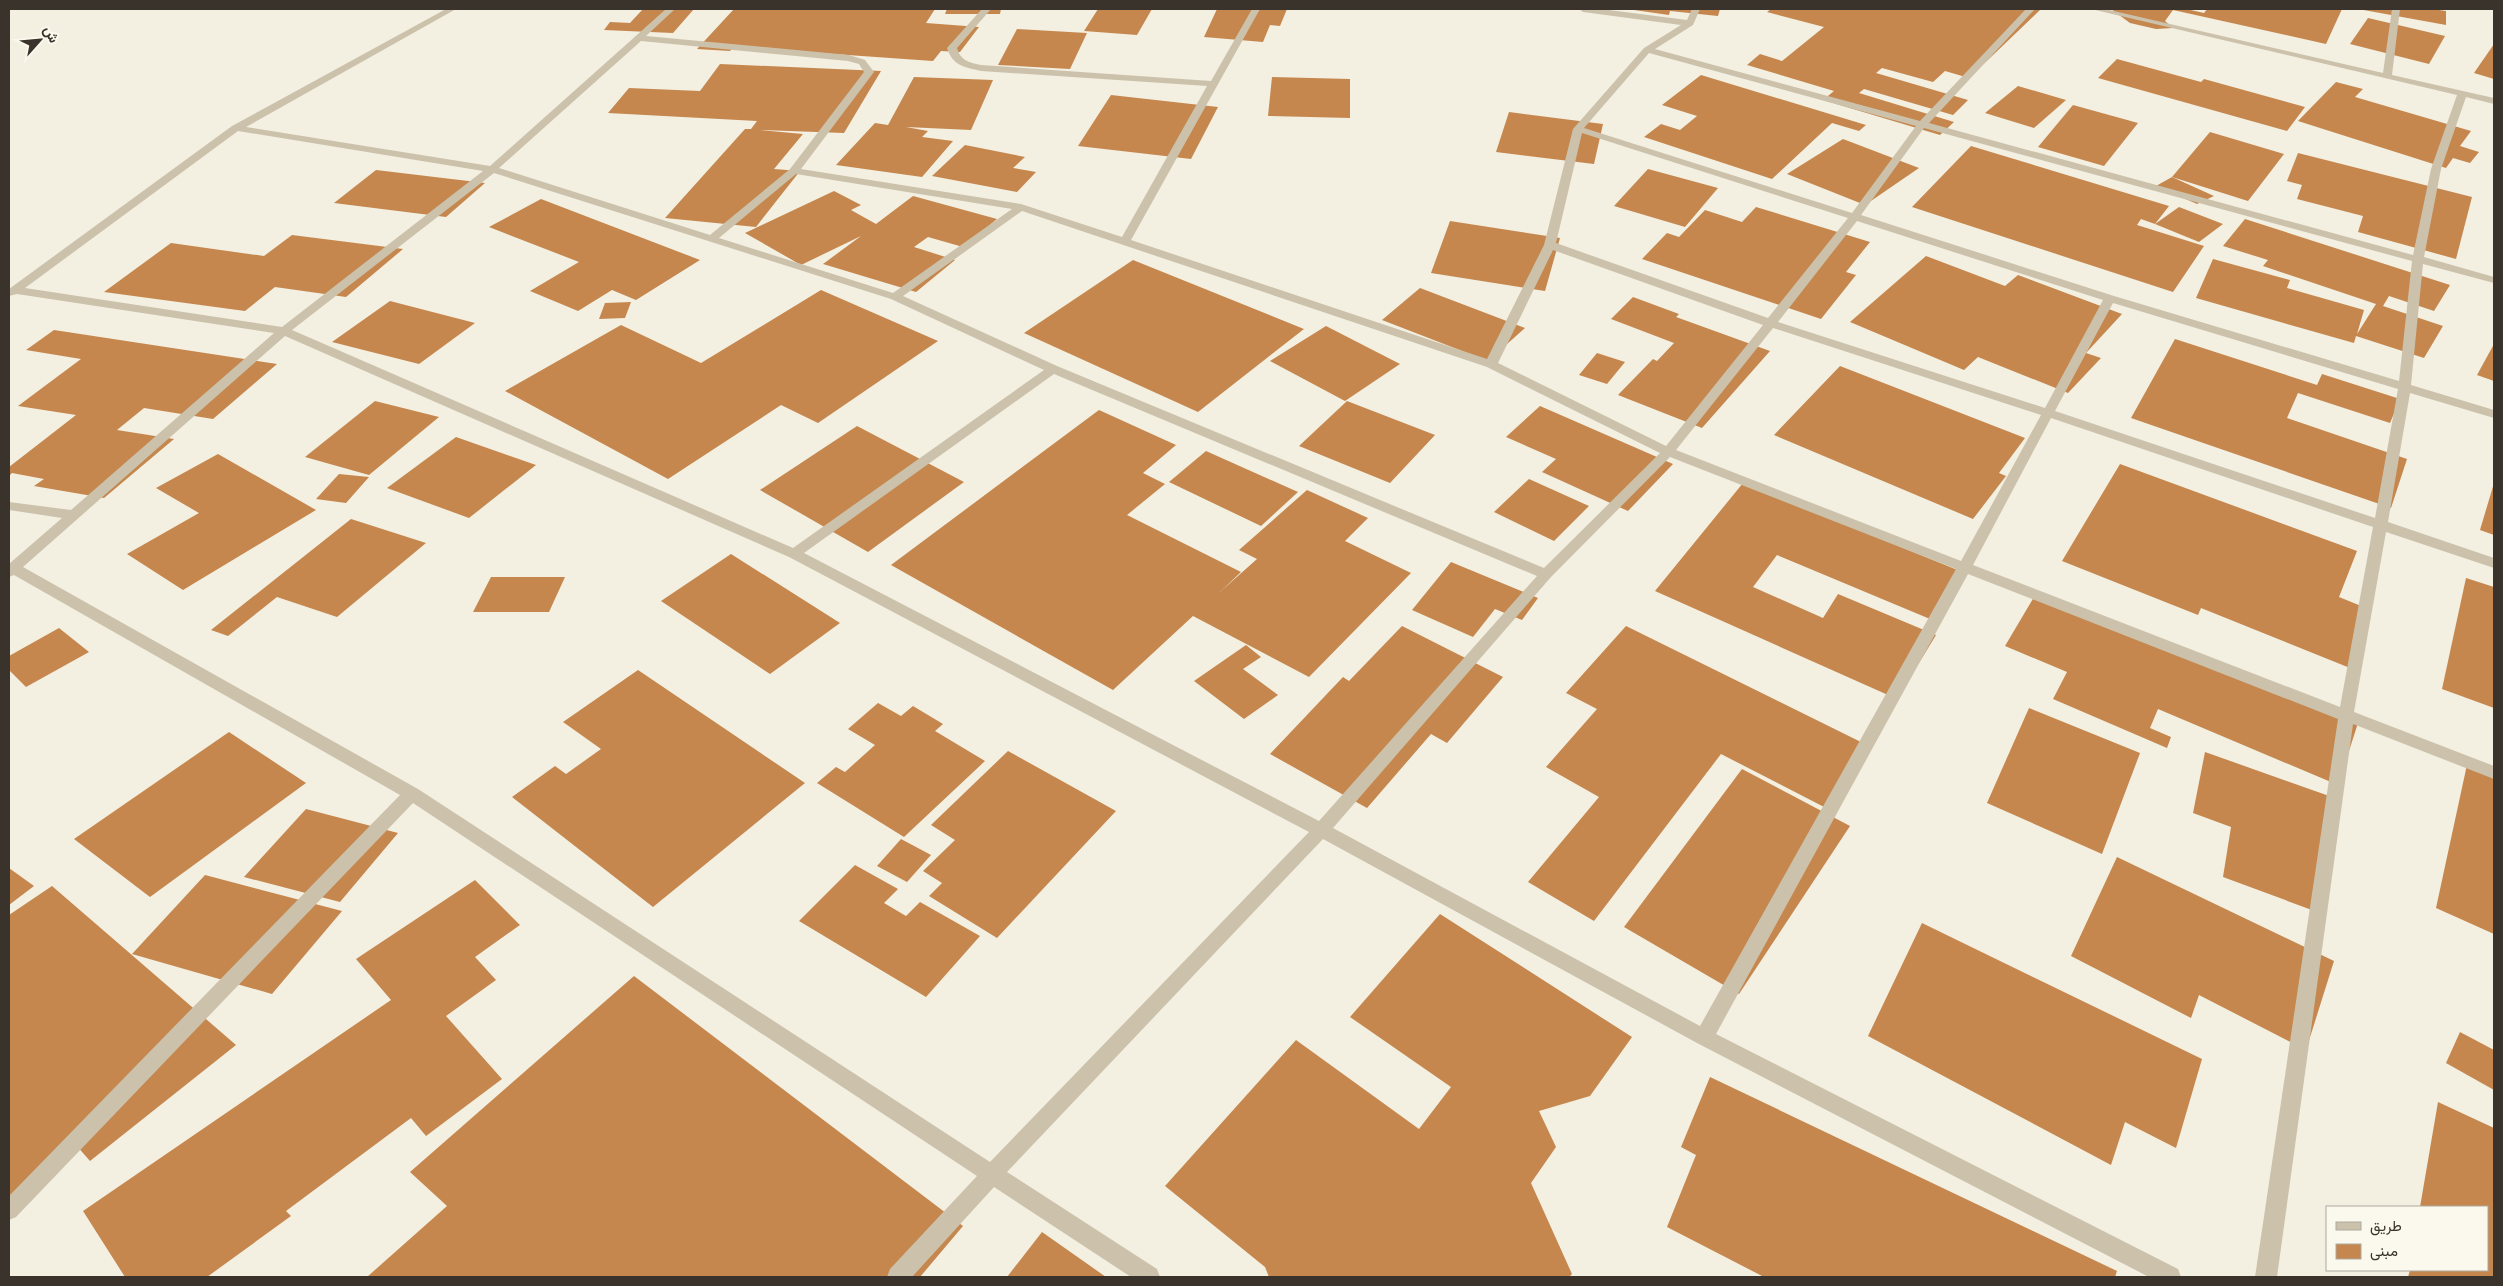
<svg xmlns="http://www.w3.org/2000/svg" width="2503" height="1286" font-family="'Nunito Sans',Vazirmatn,sans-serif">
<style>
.building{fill:#c5874d}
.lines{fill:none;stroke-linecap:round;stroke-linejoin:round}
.street{fill:#ccc2ac;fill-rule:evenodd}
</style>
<rect width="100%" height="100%" fill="#f3efe1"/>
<g class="building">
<polygon points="643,9 694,9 673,33 604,30 610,22 630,23"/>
<polygon points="734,9 935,9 926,23 979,27 960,52 941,51 933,61 734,47 730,51 697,49"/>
<polygon points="947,9 1001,9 1000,14 945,14"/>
<polygon points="1098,9 1152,9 1137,35 1084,31"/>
<polygon points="1217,9 1287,9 1280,26 1270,25 1263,42 1204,37"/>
<polygon points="1627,9 1720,9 1718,16 1670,11 1669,15"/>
<polygon points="1771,9 2041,9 1969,78 1945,71 1933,82 1882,68 1876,73 1968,100 1953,115 1864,89 1859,93 1954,122 1940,135 1823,100 1834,91 1747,65 1760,54 1782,61 1824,27 1767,12"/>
<polygon points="2111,9 2186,9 2204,13 2207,9 2342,9 2326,44 2173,10 2165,21 2173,28 2156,29 2130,23"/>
<polygon points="2358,9 2432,9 2446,11 2446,25"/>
<polygon points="2368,18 2445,36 2429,64 2350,44"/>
<polygon points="1017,29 1087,33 1070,69 998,65"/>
<polygon points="2494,44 2494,79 2474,73"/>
<polygon points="2117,59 2201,82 2204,79 2305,107 2287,131 2098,78"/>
<polygon points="720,64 881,71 844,133 759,130 803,134 774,169 800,171 756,227 665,218 745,129 751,129 757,121 608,113 629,88 700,91"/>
<polygon points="1701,75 1866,125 1859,131 1832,123 1772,179 1644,137 1661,124 1680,130 1697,116 1662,105"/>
<polygon points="914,77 993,80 971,130 906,127 928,131 922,137 953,141 922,177 836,165 875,123 888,125"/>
<polygon points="1272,77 1350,79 1350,118 1268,116"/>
<polygon points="2336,82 2363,89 2355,97 2471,131 2460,146 2479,152 2470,163 2453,158 2446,168 2298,121"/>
<polygon points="2018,86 2066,100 2034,128 1985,113"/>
<polygon points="1111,95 1218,107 1191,159 1078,146"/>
<polygon points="2073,105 2138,123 2104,166 2038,147"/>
<polygon points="1509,112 1603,124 1594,164 1496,152"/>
<polygon points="2210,132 2284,154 2248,201 2172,177"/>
<polygon points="1843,139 1919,168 1865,205 1787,174"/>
<polygon points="965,145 1025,157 1013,168 1036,172 1017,192 932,176"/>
<polygon points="1971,146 2169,206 2155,224 2141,219 2137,225 2204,246 2173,292 1912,207"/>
<polygon points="2298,153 2472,197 2456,259 2358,232 2363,216 2297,199 2302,185 2287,181"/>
<polygon points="1648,169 1718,188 1685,227 1614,206"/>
<polygon points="376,170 485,183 446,217 334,203"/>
<polygon points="2172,177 2214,196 2197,204 2156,186"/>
<polygon points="834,191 861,205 851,210 876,224 913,196 997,219 963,247 928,237 914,247 955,260 916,292 823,264 861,236 801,265 745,233"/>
<polygon points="541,199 700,260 636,300 612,290 578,311 530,291 579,262 489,227"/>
<polygon points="1756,207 1870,242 1846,272 1856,275 1821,319 1642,259 1667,233 1679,237 1705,210 1742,222"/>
<polygon points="2179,207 2223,224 2199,242 2155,224"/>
<polygon points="2245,219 2450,285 2434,311 2389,296 2383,306 2443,326 2424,358 2356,336 2354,343 2196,298 2213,259 2290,280 2287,288 2364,310 2357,334 2376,304 2263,266 2268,260 2223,246"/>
<polygon points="1450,221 1560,238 1545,291 1431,273"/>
<polygon points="292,235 403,249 346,297 275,287 245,311 104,292 171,243 264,256"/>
<polygon points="1926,256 2005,286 2018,275 2122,314 2086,353 2101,358 2068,393 1978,357 1964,370 1850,322"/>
<polygon points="1133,260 1304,329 1198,412 1024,333"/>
<polygon points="1420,288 1525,328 1488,361 1382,320"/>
<polygon points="821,290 938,341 818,423 781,405 668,479 505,391 621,325 701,363"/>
<polygon points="1633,297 1679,314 1676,317 1770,351 1702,428 1618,395 1653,359 1657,361 1674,343 1611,319"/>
<polygon points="390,301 475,323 419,364 332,342"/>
<polygon points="631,302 625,318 599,319 605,303"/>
<polygon points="1326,326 1400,364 1345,401 1270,361"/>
<polygon points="54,330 277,364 213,419 144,408 117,430 174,439 104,498 34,486 44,479 12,473 9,476 9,467 76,415 18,406 81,359 26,350"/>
<polygon points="2175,339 2317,385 2322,374 2400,399 2390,423 2298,393 2287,418 2407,459 2391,508 2131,418"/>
<polygon points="2494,344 2494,381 2477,375"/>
<polygon points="1597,353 1625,362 1607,384 1579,375"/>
<polygon points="1840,366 2025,438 1999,473 2006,476 1973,519 1774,435"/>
<polygon points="375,401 439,417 369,475 305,457"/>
<polygon points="1347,401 1435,435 1390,483 1299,446"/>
<polygon points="1540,406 1673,464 1628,511 1542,472 1556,459 1506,437"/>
<polygon points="1099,410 1176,445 1143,473 1165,484 1127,515 1241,572 1220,592 1257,559 1239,550 1307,490 1368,518 1345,541 1411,573 1309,677 1193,616 1113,690 891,565"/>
<polygon points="857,426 964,482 868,552 760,490"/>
<polygon points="456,437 536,465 469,518 387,488"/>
<polygon points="1206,451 1298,492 1261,526 1169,482"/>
<polygon points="218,454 316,510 183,590 127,554 199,513 156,488"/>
<polygon points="2120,464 2357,551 2339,597 2371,610 2350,668 2201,608 2198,615 2062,561"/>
<polygon points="339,474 369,477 346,503 316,499"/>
<polygon points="1529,479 1589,506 1554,541 1494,512"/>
<polygon points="1743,483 1960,571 1930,619 1777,555 1753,587 1823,618 1838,594 1936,635 1897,699 1655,591"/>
<polygon points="2494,483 2494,535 2480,530"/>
<polygon points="351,519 426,543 337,617 277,597 228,636 211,630"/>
<polygon points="731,554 840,623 770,674 661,601"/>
<polygon points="1451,562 1538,598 1522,620 1495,609 1473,637 1412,610"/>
<polygon points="491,577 565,577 549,612 473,612"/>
<polygon points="2466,578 2494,587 2494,708 2442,689"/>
<polygon points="2037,592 2358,723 2338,785 2158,709 2150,728 2171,737 2167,748 2053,699 2067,672 2005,646"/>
<polygon points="1402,626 1503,677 1447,743 1431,734 1367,808 1270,754 1343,677 1349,681"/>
<polygon points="1626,626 1869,746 1826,808 1721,754 1594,921 1528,882 1599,797 1546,767 1597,709 1566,693"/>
<polygon points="59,628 89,652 26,687 9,670 9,656"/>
<polygon points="1246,645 1261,657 1243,669 1278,695 1244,719 1194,681"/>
<polygon points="638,670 805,783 653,907 512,797 555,766 566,774 601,749 563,722"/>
<polygon points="878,703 901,716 913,706 943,724 935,731 985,761 904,837 817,783 836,767 845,772 875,745 848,729"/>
<polygon points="2029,708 2140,753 2102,854 1987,803"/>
<polygon points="229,732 306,783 150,897 74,839"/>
<polygon points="1008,751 1116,811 997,938 929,896 942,883 923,871 955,840 931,825"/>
<polygon points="2205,752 2332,797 2320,913 2223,877 2231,827 2193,813"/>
<polygon points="2468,760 2494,771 2494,934 2436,908"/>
<polygon points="1742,769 1850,826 1739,994 1624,927"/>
<polygon points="306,809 398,833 340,902 244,877"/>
<polygon points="901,839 931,855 907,882 877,866"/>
<polygon points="2117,857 2334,961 2306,1050 2199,995 2191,1018 2071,956"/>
<polygon points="855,865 898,889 884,903 906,916 920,902 980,936 926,997 799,921"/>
<polygon points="9,868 34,886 9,905"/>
<polygon points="205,875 342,911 272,994 132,954"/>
<polygon points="475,880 520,925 475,957 496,980 446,1016 502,1079 426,1136 411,1118 286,1211 291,1216 207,1277 125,1277 83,1211 391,1000 356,959"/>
<polygon points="52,886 236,1045 90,1161 76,1145 9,1197 9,915"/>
<polygon points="1440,914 1632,1037 1590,1096 1539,1111 1556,1147 1531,1183 1572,1274 1569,1277 1269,1277 1265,1267 1165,1186 1296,1040 1419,1129 1451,1087 1350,1017"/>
<polygon points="1922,923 2202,1059 2176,1148 2125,1122 2111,1165 1868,1036"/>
<polygon points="634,976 963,1226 920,1277 367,1277 447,1206 410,1172"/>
<polygon points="2460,1032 2494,1050 2494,1090 2446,1063"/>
<polygon points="1710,1077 2117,1271 2115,1277 1764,1277 1667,1227 1696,1155 1681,1147"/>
<polygon points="2438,1102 2494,1128 2494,1277 2408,1277 2410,1270 2487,1270 2487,1207 2420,1207"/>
<polygon points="1042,1232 1106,1277 1007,1277"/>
</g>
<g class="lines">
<path class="street" d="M446,9H456L246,127L490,166L666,9H675L646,36L849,55L865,60L874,72L801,169L1021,204L1122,237L1207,86L981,71C964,67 953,66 947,48L982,9H991L957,48C961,61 968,62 981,65L1211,81L1252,9H1260L1131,240L1487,359L1544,245L1573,129L1644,48L1681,25L1583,12L1579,9H1601L1687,20L1692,9H1700L1693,25L1655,49L1920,121L2026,9H2035L1929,123L2413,255L2431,169L2457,95L2091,9H2105L2383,73L2392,9H2400L2392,75L2494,98V104L2466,97L2441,169L2424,257L2494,277V283L2423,264L2411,385L2494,410V418L2410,393L2388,522L2494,558V568L2386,532L2354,712L2494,766V779L2353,724L2277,1277H2255L2338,719L1968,574L1716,1034L2178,1269L2181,1277H2149L1697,1043L1323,839L1007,1172L1157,1269L1160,1277H1131L994,1187L912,1277H887L890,1269L977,1176L413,803L16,1217L9,1220V1196L400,795L14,575L9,577V564L62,518L9,510V502L71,510L274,333L17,294L9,296V289L232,126ZM641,41L848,61L859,64L864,72L790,169L710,235L499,168ZM1649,53L1916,126L1852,213L1584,128ZM1924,128L2412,261L2399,381L2114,296L1861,215ZM238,131L483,171L282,327L25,288ZM1582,133L1848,218L1768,318L1556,243ZM494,173L891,299L1044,370L793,548L292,330ZM796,174L1012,209L893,293L719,238ZM1022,211L1487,367L1660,453L1544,568L1057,366L903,296ZM1857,221L2103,300L2045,408L1778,322ZM1553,250L1763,325L1666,446L1498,363ZM2113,303L2398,389L2375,518L2055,411ZM1773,328L2041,415L1961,561L1676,450ZM285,336L789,557L1309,832L990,1162L418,789L23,567ZM1054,374L1537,576L1319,821L804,553ZM2051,418L2373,527L2340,707L1973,565ZM1670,457L1956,569L1700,1026L1333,828L1551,577Z"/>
</g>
<rect width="2503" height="1286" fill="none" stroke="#3a332b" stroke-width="20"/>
<rect x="2326" y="1206" width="162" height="65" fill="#fbf8ee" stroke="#aea9a0"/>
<rect x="2336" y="1222" width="25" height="8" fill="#ccc2ac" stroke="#aea9a0"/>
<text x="2370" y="1231" font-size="15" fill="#3a332b">طريق</text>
<rect x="2336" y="1244" width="25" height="15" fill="#c5874d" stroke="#aea9a0"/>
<text x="2370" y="1256" font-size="15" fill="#3a332b">مبنى</text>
<g transform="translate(40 40) rotate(63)" stroke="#fbf8ee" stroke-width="4" paint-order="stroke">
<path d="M0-4L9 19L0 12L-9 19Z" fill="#3a332b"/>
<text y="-8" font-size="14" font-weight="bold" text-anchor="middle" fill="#3a332b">ش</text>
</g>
</svg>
